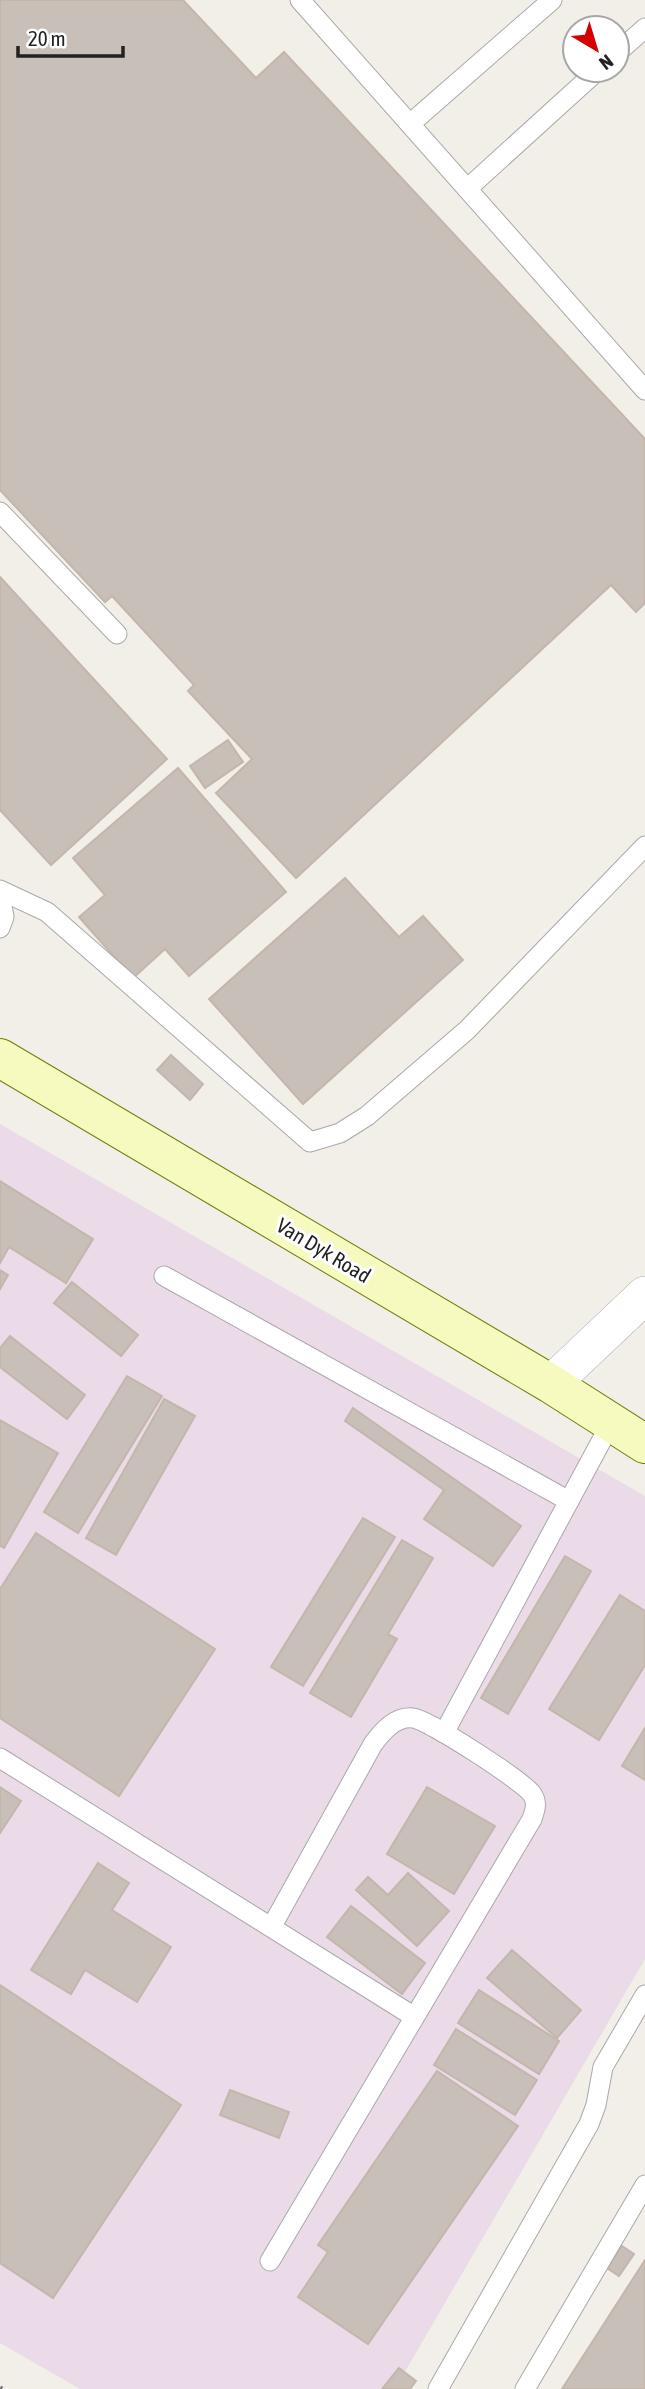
<svg xmlns="http://www.w3.org/2000/svg" width="645" height="2389" font-family="'Asap Condensed',sans-serif">
<style>
.industrial{fill:#ebdbe8}
.building{fill:#c7bfb8;stroke:#c4b6ab;stroke-width:2}
.lines{fill:none;stroke-linecap:round;stroke-linejoin:round}
.lane-casing{stroke:#a9a9a9;stroke-width:21}
.street-casing{stroke:#a9a9a9;stroke-width:38}
.secondary-casing{stroke:#707d05;stroke-width:40}
.lane{stroke:#fff;stroke-width:19}
.street{stroke:#fff;stroke-width:37}
.secondary{stroke:#f7fabf;stroke-width:38}
.rail{stroke:#707070;stroke-width:5;stroke-dasharray:14 14;stroke-linecap:butt}
.labels{text-anchor:middle;dominant-baseline:central;stroke-width:6;stroke-linejoin:round;paint-order:stroke}
.street-label{font-size:21px;fill:#222;stroke:#fff}
</style>
<rect width="100%" height="100%" fill="#f2efe9"/>
<polygon class="industrial" points="0,1124 645,1496 645,1959 395,2389 80,2389 0,2343"/>
<g class="building">
<polygon points="0,0 183,0 256,78 284,52 645,439 645,603 636,612 611,585 296,878 216,793 252,759 188,691 194,685 112,596 105,602 0,490"/>
<polygon points="0,577 167,759 51,865 0,810"/>
<polygon points="228,740 243,762 205,788 190,766"/>
<polygon points="178,768 286,892 189,976 165,949 133,978 79,917 105,895 73,858"/>
<polygon points="345,878 399,937 423,916 463,960 303,1104 209,999"/>
<polygon points="171,1055 203,1084 190,1100 157,1070"/>
<polygon points="0,1181 93,1239 66,1283 9,1247 0,1263"/>
<polygon points="0,1270 8,1275 0,1289"/>
<polygon points="72,1282 138,1335 121,1356 54,1303"/>
<polygon points="10,1336 85,1395 67,1419 0,1367 0,1348"/>
<polygon points="127,1376 162,1396 78,1533 44,1512"/>
<polygon points="164,1399 195,1416 116,1555 86,1538"/>
<polygon points="353,1408 521,1526 493,1566 424,1519 444,1490 345,1421"/>
<polygon points="0,1420 58,1453 4,1548 0,1546"/>
<polygon points="363,1518 395,1537 303,1686 271,1667"/>
<polygon points="36,1533 215,1649 119,1796 0,1718 0,1589"/>
<polygon points="402,1540 433,1558 388,1634 397,1639 351,1717 310,1693"/>
<polygon points="565,1556 591,1571 508,1714 481,1698"/>
<polygon points="620,1595 645,1611 645,1665 599,1740 549,1709"/>
<polygon points="645,1728 645,1780 622,1766"/>
<polygon points="0,1787 21,1801 0,1833"/>
<polygon points="427,1787 495,1826 454,1894 387,1854"/>
<polygon points="98,1863 129,1883 112,1910 171,1947 137,2002 85,1970 71,1994 31,1970"/>
<polygon points="408,1873 449,1911 417,1946 356,1890 368,1877 388,1895"/>
<polygon points="351,1906 425,1963 402,1994 327,1937"/>
<polygon points="512,1950 581,2010 557,2038 487,1978"/>
<polygon points="0,1985 181,2105 53,2298 0,2263"/>
<polygon points="479,1990 559,2041 539,2074 458,2023"/>
<polygon points="456,2029 537,2080 515,2115 434,2065"/>
<polygon points="437,2071 518,2126 368,2344 298,2297 328,2252 318,2245"/>
<polygon points="230,2090 289,2112 279,2138 220,2115"/>
<polygon points="622,2246 634,2254 619,2276 607,2268"/>
<polygon points="645,2260 645,2389 562,2389"/>
<polygon points="399,2368 416,2381 410,2389 382,2389"/>
</g>
<g class="lines">
<g class="lane-casing">
<g id="lane">
<polyline points="300,0 645,390"/>
<polyline points="617,53 645,28"/>
<polyline points="410,124 552,0"/>
<polyline points="467,189 598,70"/>
<polyline points="0,512 117,634"/>
<polyline points="0,890 47,912 310,1142 340,1133 367,1116 467,1030 645,846"/>
<polyline points="0,895 4,917 0,928"/>
<polyline points="164,1276 569,1501"/>
<polyline points="444,1733 611,1423"/>
<polyline points="0,1758 413,2016"/>
<path d="M270,2261L532,1819C535,1810 538,1803 532,1794C523,1781 427,1719 413,1718C395,1716 382,1732 373,1744L272,1926"/>
<polyline points="438,2389 589,2124 596,2105 603,2067 645,1995"/>
<polyline points="525,2389 645,2185"/>
</g>
</g>
<g class="street-casing">
<polyline id="street" points="551,1384 645,1295"/>
</g>
<g class="secondary-casing">
<polyline id="secondary" points="0,1058 551,1384 645,1444"/>
</g>
<use href="#lane" class="lane"/>
<use href="#street" class="street"/>
<use href="#secondary" class="secondary"/>
<polyline class="rail" points="0,2388 2,2389"/>
</g>
<g class="labels">
<g class="street-label">
<text transform="translate(324 1250) rotate(31)">Van Dyk Road</text>
</g>
</g>
<g transform="translate(596 49) rotate(142)"><circle r="33" fill="#ffffff" stroke="#a7a7a7" stroke-width="2"/>
<path d="M0-5L12 26L0 18L-12 26Z" fill="#d40000"/>
<text y="-10" font-size="19" font-weight="bold" text-anchor="middle" fill="#222222">N</text>
</g>
<path d="M18 46v10h105v-10" fill="none" stroke="#222222" stroke-width="3.5"/>
<text x="28" y="46" font-size="21" fill="#222222" stroke="#ffffff" stroke-width="5" paint-order="stroke">20 m</text>
</svg>
